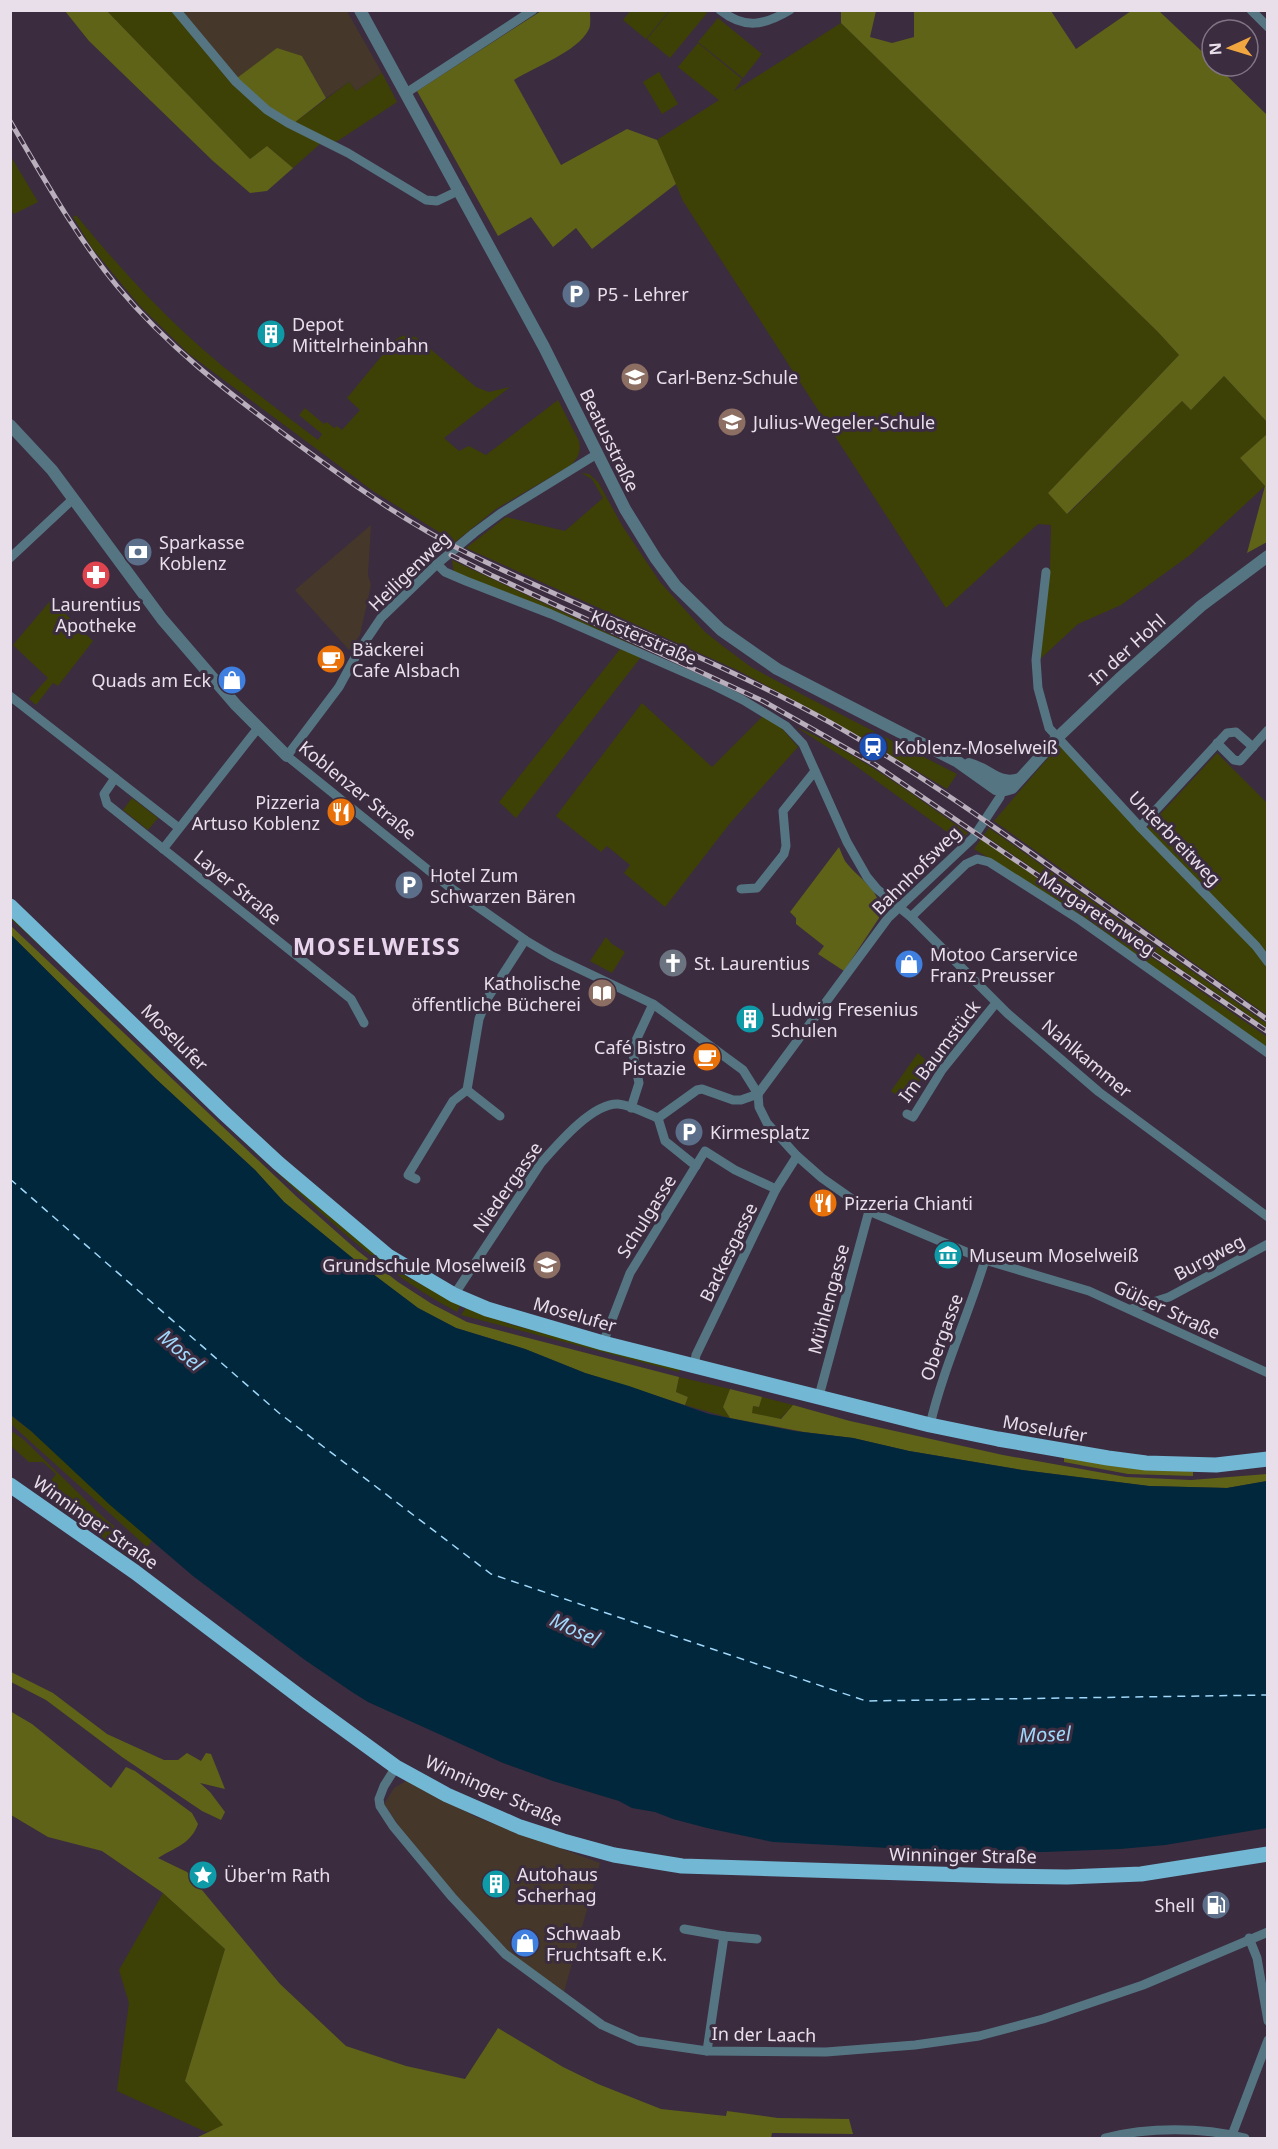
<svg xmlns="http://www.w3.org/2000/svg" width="1278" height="2149" font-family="'Noto Sans',sans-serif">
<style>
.commercial{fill:#453729}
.green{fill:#3d4105}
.forest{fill:#5e6317}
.water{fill:#00273b}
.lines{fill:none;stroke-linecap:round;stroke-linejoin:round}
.ferry{stroke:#a0d8fb;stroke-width:1.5;stroke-dasharray:8 6;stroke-linecap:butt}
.minor{stroke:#557583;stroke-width:9}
.tertiary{stroke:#557583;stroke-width:12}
.primary{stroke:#72b7d4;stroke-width:15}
.rail-casing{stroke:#baafbd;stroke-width:5}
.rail{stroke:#3b2c3f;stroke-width:3;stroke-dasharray:9;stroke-linecap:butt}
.labels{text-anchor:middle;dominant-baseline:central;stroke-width:6;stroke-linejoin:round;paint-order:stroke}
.poi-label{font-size:18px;fill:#e9dfeb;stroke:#3b2c3f;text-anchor:start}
.street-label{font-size:18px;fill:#e9dfeb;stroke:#3b2c3f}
.water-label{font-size:20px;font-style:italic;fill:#a0d8fb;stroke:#3b2c3f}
.district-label{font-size:24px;font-weight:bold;letter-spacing:1.5px;fill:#e8d4ed;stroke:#3b2c3f}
</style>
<rect width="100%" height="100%" fill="#3b2c3f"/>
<g class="commercial">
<polygon points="179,11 347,11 382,73 356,91 349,82 326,98 302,56 237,78"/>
<polygon points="371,525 368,575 371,585 360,635 349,650 295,590"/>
<polygon points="408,1780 476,1817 600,1863 564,1992 506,1952 453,1897 407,1838 384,1804 394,1788"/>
</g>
<g class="green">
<polygon points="631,10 669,10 669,11 646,39 623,20"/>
<polygon points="107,11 172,11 236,87 321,143 293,168 267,146 250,159"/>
<polygon points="670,11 704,11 707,13 670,58 647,39"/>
<polygon points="718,18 762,54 743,78 698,42"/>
<polygon points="841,23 1158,332 1179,355 1048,493 1068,514 1182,401 1191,410 1224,376 1267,422 1267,434 1240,458 1265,486 1190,555 1121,605 1078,624 1039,660 1050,568 1051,525 1038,524 946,608 683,201 657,140 719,100 678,67 698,43 742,79 734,91"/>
<polygon points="659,72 678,104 662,114 643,82"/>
<polygon points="382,73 397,102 336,142 294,123 349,82 356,91"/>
<polygon points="10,155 38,202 14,214 11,210"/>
<path d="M76,215C111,258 148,299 188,336C229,374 274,406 318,440L322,434L299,415L305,408L324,424L327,422L334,428L337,426L342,430L360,410L347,398L394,341C402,335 407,334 417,338L476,387L489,392L510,387L444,438L459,451L469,446L486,455L558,400L579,441C581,451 579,457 571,465L496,509L455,542L373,491L189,354L139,305L92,248L73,217Z"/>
<polygon points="581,473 589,474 598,482 623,527 660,582 705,632 724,647 751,667 803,695 957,774 947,789 831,720 737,670 466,548 506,517 565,531 603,498 592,479"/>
<polygon points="452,560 646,651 640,650 454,573"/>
<polygon points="51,600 93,641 58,686 53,683 36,705 29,699 48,678 13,645"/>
<polygon points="621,648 641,657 516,818 499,802"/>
<polygon points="642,703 712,767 764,715 780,726 798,747 731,822 665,907 624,873 630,865 607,846 601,852 556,816"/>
<path d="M796,727C858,753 913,795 968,833L961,841L954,837L849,761Z"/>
<polygon points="1060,744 1142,834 1217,753 1267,803 1267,1015 994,821"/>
<polygon points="132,798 158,818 148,830 123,810"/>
<polygon points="989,828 1267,1024 1267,1028 984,835"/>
<polygon points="981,839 1267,1037 1267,1049 1086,918 974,849"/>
<path d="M10,914L376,1254L407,1277L461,1305L457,1312C384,1273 328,1220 268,1164C181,1084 98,999 11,919Z"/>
<polygon points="606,937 612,944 625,952 612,973 590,961"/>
<polygon points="918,1053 931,1065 905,1101 891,1091"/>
<polygon points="467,1306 509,1324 680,1368 679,1372 461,1315"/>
<polygon points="679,1377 730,1389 723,1407 730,1418 685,1405 688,1397 676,1392"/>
<polygon points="762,1397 793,1405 780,1419 751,1413 753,1406 759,1407"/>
<polygon points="10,1415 31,1431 152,1541 147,1547 11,1424"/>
<polygon points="10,1430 24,1440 102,1516 145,1553 139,1564 52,1500 56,1489 50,1482 56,1474 43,1462 29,1462 11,1446"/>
<polygon points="163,1893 225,1949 185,2081 224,2126 206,2132 117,2091 129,2003 119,1970"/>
</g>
<g class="forest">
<polygon points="65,11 107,11 250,159 267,146 293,168 267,191 250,193 213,161 89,41"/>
<path d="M541,11H590C590,16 591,25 589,29C578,52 534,67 514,80L561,165L627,129L657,140L676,184L592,249L576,228L553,247L531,217L498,236L417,91Z"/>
<polygon points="841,11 876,11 870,37 892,43 914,37 914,11 1051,11 1076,49 1131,11 1159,11 1212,61 1212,66 1217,66 1267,115 1267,422 1224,376 1191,410 1182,401 1067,514 1048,493 1179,355 1158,332 841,23"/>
<polygon points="277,48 302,56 326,98 294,123 269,108 237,78"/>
<polygon points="1267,434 1267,542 1247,553 1265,486 1240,458"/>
<path d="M839,847C841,852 843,857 845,861C858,879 885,891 879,918L844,971L818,954L824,946L796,924V918L790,912Z"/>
<polygon points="10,925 297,1197 358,1251 398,1282 432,1304 467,1322 679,1377 676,1392 688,1397 685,1405 585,1373 525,1349 456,1328 418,1308 361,1265 284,1202 255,1170 156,1079 11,935"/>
<polygon points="730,1389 762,1397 759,1407 753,1406 752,1413 781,1419 793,1405 850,1421 1003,1455 1126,1477 1191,1480 1267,1474 1267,1481 1227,1488 1149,1486 1022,1470 909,1451 853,1438 804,1432 730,1418 723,1407"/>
<polygon points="1064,1457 1193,1472 1193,1476 1128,1474 1064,1462"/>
<polygon points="11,1672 53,1693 107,1734 164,1760 178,1760 187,1753 201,1761 206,1753 211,1754 225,1789 200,1783 210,1792 225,1812 221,1820 202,1811 122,1757 46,1700 11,1682"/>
<path d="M10,1711L32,1724L111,1788L126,1767L135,1771L192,1813L198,1824C191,1844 174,1848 158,1858L187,1872L280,1984L346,2046L406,2066L465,2079L498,2028L563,2067L598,2084L661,2109L726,2116L727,2111L778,2118L849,2119L853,2134L772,2133L771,2138H196L223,2125L185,2081L225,1949L163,1893L102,1851L48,1837L11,1815Z"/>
</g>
<polygon class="water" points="11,935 156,1079 255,1170 284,1202 361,1265 418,1308 456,1328 525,1349 585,1373 629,1386 709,1414 794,1431 853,1438 909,1451 1022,1470 1149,1486 1227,1488 1267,1481 1267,1828 1165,1845 1120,1849 1043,1852 909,1849 773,1842 707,1828 673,1819 655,1812 632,1808 619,1801 553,1781 503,1763 368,1702 352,1692 305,1660 193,1576 110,1505 31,1431 11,1415"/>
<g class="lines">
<polyline class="ferry" points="10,1179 279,1413 491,1574 866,1701 1268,1695"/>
<g class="minor">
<polyline points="176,10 236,82 267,110 288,123 348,153 426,200 437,201 460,190"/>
<path d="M720,10C745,30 765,25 790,10"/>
<polyline points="1251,10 1268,27"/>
<polyline points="406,93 533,10"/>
<polyline points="597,454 501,513 474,533 437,564 381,618 358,652 339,687 287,756 448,886 525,940 552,956 653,1004 743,1070 758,1094 759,1107 767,1123 797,1156 822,1178 869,1211 985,1260 1089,1291 1268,1373"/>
<polyline points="10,558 73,499"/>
<polyline points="437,564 445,572 466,581 551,614 713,685 743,700 786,726 803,744 847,842 867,877 877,889 911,917 1007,1013 1099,1092 1268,1217"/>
<polyline points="1046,572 1036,660 1038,688 1049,728 1140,827 1256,946 1268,962"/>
<polyline points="10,696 179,828"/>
<polyline points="1217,743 1234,760 1240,761 1268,730"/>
<polyline points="115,778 104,794 107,804 351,999 364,1023"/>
<polyline points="1140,827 1227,733 1236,732 1253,747"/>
<polyline points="163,849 258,728"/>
<polyline points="741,889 757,888 784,854 786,846 783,811 815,771"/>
<polyline points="911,917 966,864 977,859 989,862 1080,920 1268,1053"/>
<polyline points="758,1094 888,918 973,838 1000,797 1003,784"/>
<polyline points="631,1108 639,1083 632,1049 653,1004"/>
<polyline points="907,1114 913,1117 942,1070 996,1003"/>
<polyline points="500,1116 467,1090 479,1019 487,999 525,940"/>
<polyline points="696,1166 665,1141 658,1118 697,1090 702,1089 733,1100 741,1100 758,1094"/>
<polyline points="416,1179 408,1175 453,1101 467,1090"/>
<path d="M454,1295L541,1163C557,1145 592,1103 618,1104C631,1105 645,1113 658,1118"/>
<polyline points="1131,1309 1169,1297 1268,1244"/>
<polyline points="603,1343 630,1273 705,1151 735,1170 776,1189"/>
<polyline points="694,1366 696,1355 776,1189 797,1156"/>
<polyline points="819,1396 869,1211"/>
<path d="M930,1425C943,1369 968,1316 985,1260"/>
<polyline points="396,1767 384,1786 379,1799 380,1806 393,1826 452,1897 505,1954 602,2025 638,2041 707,2051 826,2052 915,2045 979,2036 1043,2019 1143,1985 1268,1932"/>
<polyline points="684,1929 724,1936"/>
<polyline points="1249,1938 1257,1958 1268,2021"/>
<polyline points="707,2051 724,1936 757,1939"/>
<polyline points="1232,2135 1268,2040"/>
<path d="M1105,2138C1148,2127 1202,2127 1245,2138"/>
</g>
<g class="tertiary">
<polyline points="360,10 544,347 625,509 656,559 676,586 721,630 777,669 958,762 996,789 1005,790 1012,788 1057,738 1119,679 1201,606 1268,556"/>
<polyline points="10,425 52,470 162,619 236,705 287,756"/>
<path d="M969,764C990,769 997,786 1020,779"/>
</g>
<g class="primary">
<polyline points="10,906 224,1113 278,1163 388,1256 454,1295 487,1309 603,1343 930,1425 998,1439 1108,1458 1146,1463 1216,1465 1268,1459"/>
<polyline points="10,1485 135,1572 308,1703 396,1767 447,1795 520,1827 563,1841 614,1855 682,1866 1000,1876 1067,1877 1141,1874 1268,1854"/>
</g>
<g class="rail-casing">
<g id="rail">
<path d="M10,121C43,177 75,235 117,286C168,347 225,390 288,437C345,479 403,521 467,553C587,612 713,657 831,723C909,767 982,818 1055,870C1126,920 1197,970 1268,1020"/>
<polyline points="451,555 491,575 763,701 874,764 1268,1032"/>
</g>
</g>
<use href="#rail" class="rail"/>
</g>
<defs>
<g id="parking-disc" transform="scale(1.5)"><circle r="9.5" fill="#5c6f8a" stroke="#3b2c3f"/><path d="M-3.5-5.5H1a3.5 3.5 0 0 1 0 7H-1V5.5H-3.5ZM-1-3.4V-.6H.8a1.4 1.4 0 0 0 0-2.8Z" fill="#fff"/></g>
<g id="building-disc" transform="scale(1.5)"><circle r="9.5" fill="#0f9aa8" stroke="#3b2c3f"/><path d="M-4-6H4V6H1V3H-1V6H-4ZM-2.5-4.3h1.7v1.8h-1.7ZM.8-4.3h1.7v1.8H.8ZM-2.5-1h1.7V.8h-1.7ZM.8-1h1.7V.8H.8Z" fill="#fff"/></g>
<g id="school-disc" transform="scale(1.5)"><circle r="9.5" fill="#8d6e63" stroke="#3b2c3f"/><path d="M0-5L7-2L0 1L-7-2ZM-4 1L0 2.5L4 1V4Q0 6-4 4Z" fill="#fff"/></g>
<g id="bank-disc" transform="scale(1.5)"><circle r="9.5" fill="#5c6f8a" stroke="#3b2c3f"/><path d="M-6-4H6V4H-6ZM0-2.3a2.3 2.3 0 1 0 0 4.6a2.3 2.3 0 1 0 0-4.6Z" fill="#fff"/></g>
<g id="pharmacy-disc" transform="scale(1.5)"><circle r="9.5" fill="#e0444e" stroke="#3b2c3f"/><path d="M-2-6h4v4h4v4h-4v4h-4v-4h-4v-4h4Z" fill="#fff"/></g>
<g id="cafe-disc" transform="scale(1.5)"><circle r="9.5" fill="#e8710a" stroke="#3b2c3f"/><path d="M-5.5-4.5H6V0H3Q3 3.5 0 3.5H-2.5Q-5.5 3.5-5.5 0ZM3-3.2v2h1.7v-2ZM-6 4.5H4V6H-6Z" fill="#fff"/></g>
<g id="shop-disc" transform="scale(1.5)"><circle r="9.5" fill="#3f7fe0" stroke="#3b2c3f"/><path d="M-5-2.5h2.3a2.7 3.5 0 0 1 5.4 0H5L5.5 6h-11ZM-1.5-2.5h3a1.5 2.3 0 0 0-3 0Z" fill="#fff"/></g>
<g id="station-disc" transform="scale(1.5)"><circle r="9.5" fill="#1a4fb4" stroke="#3b2c3f"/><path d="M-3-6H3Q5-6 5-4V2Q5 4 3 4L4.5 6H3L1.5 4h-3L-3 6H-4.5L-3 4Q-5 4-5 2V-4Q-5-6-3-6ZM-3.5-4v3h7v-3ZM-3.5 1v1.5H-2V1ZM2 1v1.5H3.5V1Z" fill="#fff"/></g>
<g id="restaurant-disc" transform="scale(1.5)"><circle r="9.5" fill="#e8710a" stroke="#3b2c3f"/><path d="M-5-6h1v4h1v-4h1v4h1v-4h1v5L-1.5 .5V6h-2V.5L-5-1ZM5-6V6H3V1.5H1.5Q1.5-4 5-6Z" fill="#fff"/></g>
<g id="church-disc" transform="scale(1.5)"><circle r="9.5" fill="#6b7280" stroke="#3b2c3f"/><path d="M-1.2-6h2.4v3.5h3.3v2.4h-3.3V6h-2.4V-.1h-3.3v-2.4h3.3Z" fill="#fff"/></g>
<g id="library-disc" transform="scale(1.5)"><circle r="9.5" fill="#8d6e63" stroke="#3b2c3f"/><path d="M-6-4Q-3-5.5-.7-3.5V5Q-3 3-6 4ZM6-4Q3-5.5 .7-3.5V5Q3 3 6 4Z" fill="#fff"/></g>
<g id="museum-disc" transform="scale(1.5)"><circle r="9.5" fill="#0f9aa8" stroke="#3b2c3f"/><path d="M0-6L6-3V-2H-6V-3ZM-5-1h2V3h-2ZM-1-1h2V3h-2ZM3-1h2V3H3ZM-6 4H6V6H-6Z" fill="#fff"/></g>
<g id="sight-disc" transform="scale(1.5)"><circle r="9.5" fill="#0f9aa8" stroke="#3b2c3f"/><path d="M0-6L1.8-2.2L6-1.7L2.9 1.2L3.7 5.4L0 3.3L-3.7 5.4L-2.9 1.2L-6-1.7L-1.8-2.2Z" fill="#fff"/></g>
<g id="fuel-disc" transform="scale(1.5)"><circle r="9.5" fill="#5c6f8a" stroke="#3b2c3f"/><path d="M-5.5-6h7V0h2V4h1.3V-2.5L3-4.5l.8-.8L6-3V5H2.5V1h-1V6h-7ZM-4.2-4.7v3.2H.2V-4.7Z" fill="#fff"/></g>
</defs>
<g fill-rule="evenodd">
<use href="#parking-disc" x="576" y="294"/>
<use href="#building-disc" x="271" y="334"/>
<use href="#school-disc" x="635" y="377"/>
<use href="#school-disc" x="732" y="422"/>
<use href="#bank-disc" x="138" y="552"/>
<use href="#pharmacy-disc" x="96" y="575"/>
<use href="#cafe-disc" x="331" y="659"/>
<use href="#shop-disc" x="232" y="680"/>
<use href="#station-disc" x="873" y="747"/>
<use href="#restaurant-disc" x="341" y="812"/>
<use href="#parking-disc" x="409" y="885"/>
<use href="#church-disc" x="673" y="963"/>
<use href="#shop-disc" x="909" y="964"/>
<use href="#library-disc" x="602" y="993"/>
<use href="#building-disc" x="750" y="1019"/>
<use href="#cafe-disc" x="707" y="1057"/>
<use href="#parking-disc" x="689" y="1132"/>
<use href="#restaurant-disc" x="823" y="1203"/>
<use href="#museum-disc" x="948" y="1255"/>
<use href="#school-disc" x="547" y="1265"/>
<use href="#sight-disc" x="203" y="1875"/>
<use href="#building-disc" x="496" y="1884"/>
<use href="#fuel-disc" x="1216" y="1905"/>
<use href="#shop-disc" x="525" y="1943"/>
</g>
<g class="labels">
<g class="poi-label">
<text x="597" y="294">P5 - Lehrer</text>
<text x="292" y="324">Depot<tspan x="292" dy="21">Mittelrheinbahn</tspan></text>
<text x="656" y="377">Carl-Benz-Schule</text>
<text x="753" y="422">Julius-Wegeler-Schule</text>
<text x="159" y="542">Sparkasse<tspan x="159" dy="21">Koblenz</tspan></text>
<text x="96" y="604" text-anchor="middle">Laurentius<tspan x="96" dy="21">Apotheke</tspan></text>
<text x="352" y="649">Bäckerei<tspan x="352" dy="21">Cafe Alsbach</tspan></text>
<text x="211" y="680" text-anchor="end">Quads am Eck</text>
<text x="894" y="747">Koblenz-Moselweiß</text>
<text x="320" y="802" text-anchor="end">Pizzeria<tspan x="320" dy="21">Artuso Koblenz</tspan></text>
<text x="430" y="875">Hotel Zum<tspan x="430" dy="21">Schwarzen Bären</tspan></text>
<text x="930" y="954">Motoo Carservice<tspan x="930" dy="21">Franz Preusser</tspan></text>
<text x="694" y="963">St. Laurentius</text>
<text x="581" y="983" text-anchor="end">Katholische<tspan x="581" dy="21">öffentliche Bücherei</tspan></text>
<text x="771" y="1009">Ludwig Fresenius<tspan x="771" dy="21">Schulen</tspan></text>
<text x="686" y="1047" text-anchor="end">Café Bistro<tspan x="686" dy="21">Pistazie</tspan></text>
<text x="710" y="1132">Kirmesplatz</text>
<text x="844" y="1203">Pizzeria Chianti</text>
<text x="969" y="1255">Museum Moselweiß</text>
<text x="526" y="1265" text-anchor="end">Grundschule Moselweiß</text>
<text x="517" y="1874">Autohaus<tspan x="517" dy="21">Scherhag</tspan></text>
<text x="224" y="1875">Über'm Rath</text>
<text x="1195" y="1905" text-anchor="end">Shell</text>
<text x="546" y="1933">Schwaab<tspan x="546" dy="21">Fruchtsaft e.K.</tspan></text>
</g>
<g class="street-label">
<text transform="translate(610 440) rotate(64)">Beatusstraße</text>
<text transform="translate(409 571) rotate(-44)">Heiligenweg</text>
<text transform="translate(644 637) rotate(23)">Klosterstraße</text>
<text transform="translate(1127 649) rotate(-42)">In der Hohl</text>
<text transform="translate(358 790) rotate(39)">Koblenzer Straße</text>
<text transform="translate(1175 838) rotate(46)">Unterbreitweg</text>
<text transform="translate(916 870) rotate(-45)">Bahnhofsweg</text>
<text transform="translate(238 887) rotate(39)">Layer Straße</text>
<text transform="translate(1097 913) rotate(34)">Margaretenweg</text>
<text transform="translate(175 1037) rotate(45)">Moselufer</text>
<text transform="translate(939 1051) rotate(-53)">Im Baumstück</text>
<text transform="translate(1087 1058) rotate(40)">Nahlkammer</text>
<text transform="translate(507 1187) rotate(-55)">Niedergasse</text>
<text transform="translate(646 1216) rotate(-58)">Schulgasse</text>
<text transform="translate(728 1252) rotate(-64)">Backesgasse</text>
<text transform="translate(1209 1257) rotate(-28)">Burgweg</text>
<text transform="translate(828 1299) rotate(-75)">Mühlengasse</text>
<text transform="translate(1167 1309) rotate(25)">Gülser Straße</text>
<text transform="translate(575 1314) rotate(16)">Moselufer</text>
<text transform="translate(941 1337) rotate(-70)">Obergasse</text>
<text transform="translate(1045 1428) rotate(10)">Moselufer</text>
<text transform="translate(96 1522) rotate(35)">Winninger Straße</text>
<text transform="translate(494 1790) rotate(24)">Winninger Straße</text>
<text transform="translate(963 1855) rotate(1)">Winninger Straße</text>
<text transform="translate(764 2034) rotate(1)">In der Laach</text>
</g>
<g class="water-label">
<text transform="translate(181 1350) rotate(41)">Mosel</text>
<text transform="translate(575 1629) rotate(25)">Mosel</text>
<text transform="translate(1045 1734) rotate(-2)">Mosel</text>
</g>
<g class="district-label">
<text x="377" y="945">MOSELWEISS</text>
</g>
</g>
<rect width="1278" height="2149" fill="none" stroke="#e9dfeb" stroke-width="24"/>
<g transform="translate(1230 48) rotate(266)"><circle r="28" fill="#3b2c3f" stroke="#817484" stroke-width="1.5"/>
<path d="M0-4.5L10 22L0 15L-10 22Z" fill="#f1a63f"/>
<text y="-9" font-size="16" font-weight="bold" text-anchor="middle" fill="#e9dfeb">N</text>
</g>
</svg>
